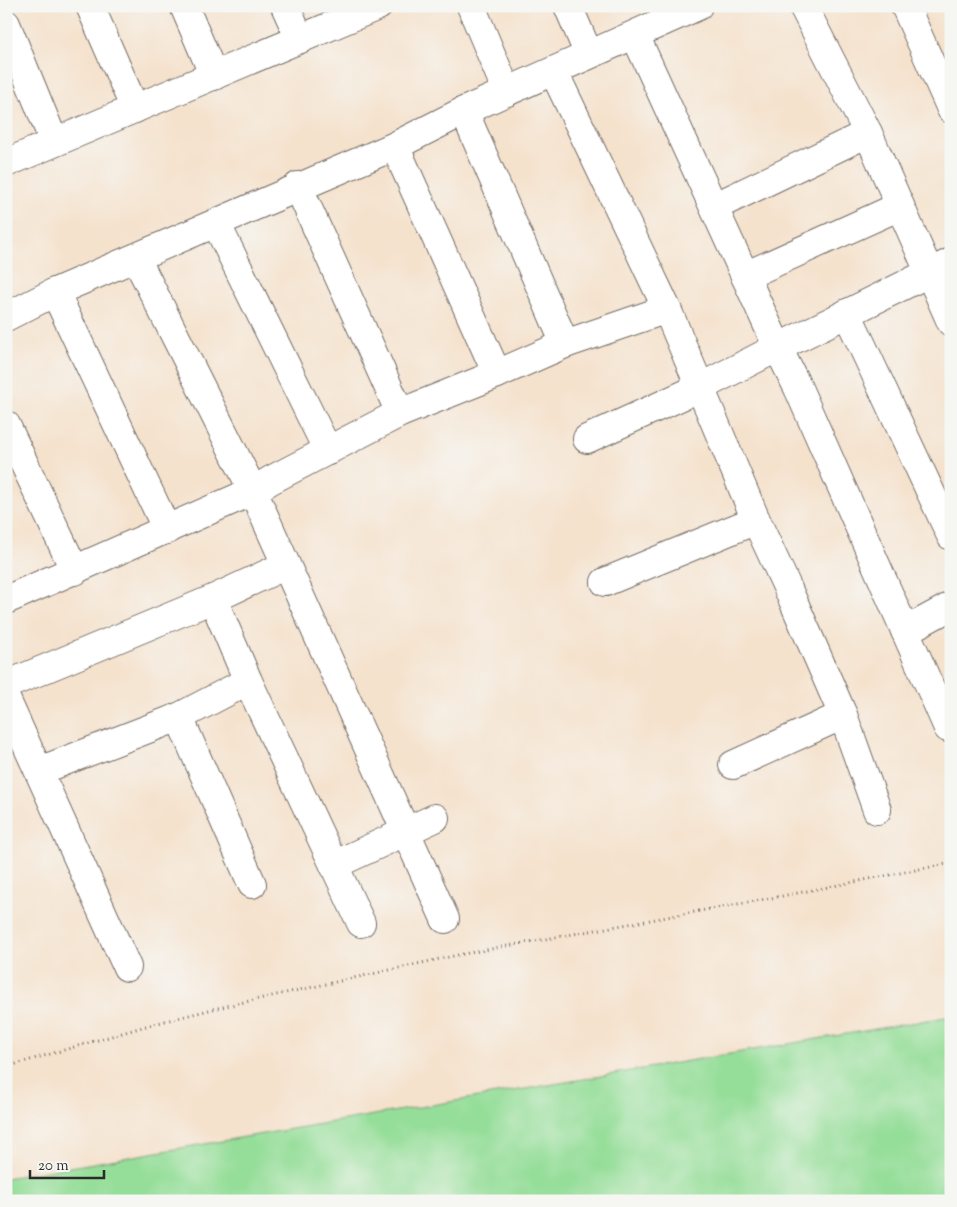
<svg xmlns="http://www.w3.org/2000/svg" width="957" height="1207" font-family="'Sorts Mill Goudy',serif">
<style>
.green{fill:#95de99;stroke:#608462}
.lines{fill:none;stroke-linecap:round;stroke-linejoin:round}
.minor-casing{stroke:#726b64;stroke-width:30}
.path{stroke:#726b64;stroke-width:3;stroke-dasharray:1 4;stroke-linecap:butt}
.minor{stroke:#fff;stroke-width:28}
</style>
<rect width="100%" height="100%" fill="#f6f6f2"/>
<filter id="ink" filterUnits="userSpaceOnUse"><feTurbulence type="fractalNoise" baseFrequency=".02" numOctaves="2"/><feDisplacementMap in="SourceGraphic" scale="10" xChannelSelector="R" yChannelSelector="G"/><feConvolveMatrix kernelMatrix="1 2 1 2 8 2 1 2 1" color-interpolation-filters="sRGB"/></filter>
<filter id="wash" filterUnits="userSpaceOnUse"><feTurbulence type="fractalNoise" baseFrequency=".0096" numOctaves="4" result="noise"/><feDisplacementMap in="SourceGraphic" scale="20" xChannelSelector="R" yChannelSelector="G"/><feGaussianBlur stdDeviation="1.12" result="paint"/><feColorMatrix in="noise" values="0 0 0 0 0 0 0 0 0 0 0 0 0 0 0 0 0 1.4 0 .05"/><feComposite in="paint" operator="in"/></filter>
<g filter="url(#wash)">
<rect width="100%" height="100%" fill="#f5e2cd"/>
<polygon class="green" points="951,1016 951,1201 6,1201 6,1178"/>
</g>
<g filter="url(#ink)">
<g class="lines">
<g class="minor-casing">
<g id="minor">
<polyline points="90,6 135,109"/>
<polyline points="184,6 214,76"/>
<polyline points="285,6 300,39"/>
<polyline points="471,6 507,92"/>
<polyline points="568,6 589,55"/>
<polyline points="803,6 868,133 951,322"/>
<polyline points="905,6 951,109"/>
<polyline points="6,24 54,142"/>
<polyline points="635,35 778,348 798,388 948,728"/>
<polyline points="554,72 667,309 756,520 788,589 843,715 877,810"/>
<polyline points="464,111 565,344"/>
<polyline points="395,146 497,374"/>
<polyline points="6,163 378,6"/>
<polyline points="298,186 400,413"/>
<polyline points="714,207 868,133"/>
<polyline points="216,223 328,451"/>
<polyline points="136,258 253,491 445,919"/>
<polyline points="745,276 900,206"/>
<polyline points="55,292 167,530"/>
<polyline points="847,313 951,536"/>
<polyline points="6,317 55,292 395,146 464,111 698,6"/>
<polyline points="6,425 75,571"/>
<polyline points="587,439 699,388 763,355 951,262"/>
<polyline points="605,582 756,520"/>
<polyline points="213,599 248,681 361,923"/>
<polyline points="6,600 253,491 271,480 400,413 497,374 565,344 667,309"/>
<polyline points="905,631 951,606"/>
<polyline points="6,685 213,599 286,565"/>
<polyline points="6,699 127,967"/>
<polyline points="179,717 252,884"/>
<polyline points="733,765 843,715"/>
<polyline points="39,771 179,717 248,681"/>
<polyline points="334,865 435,818"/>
</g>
</g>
<polyline class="path" points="6,1067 146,1026 213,1009 458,955 782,896 951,863"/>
<use href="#minor" class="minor"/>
</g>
</g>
<rect width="957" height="1207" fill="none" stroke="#f6f6f2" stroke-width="25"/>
<path d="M30 1170v8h74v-8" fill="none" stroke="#2b2b2b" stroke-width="2.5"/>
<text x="38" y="1170" font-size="15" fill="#2b2b2b" stroke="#f6f6f2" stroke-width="4" paint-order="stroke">20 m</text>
</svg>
